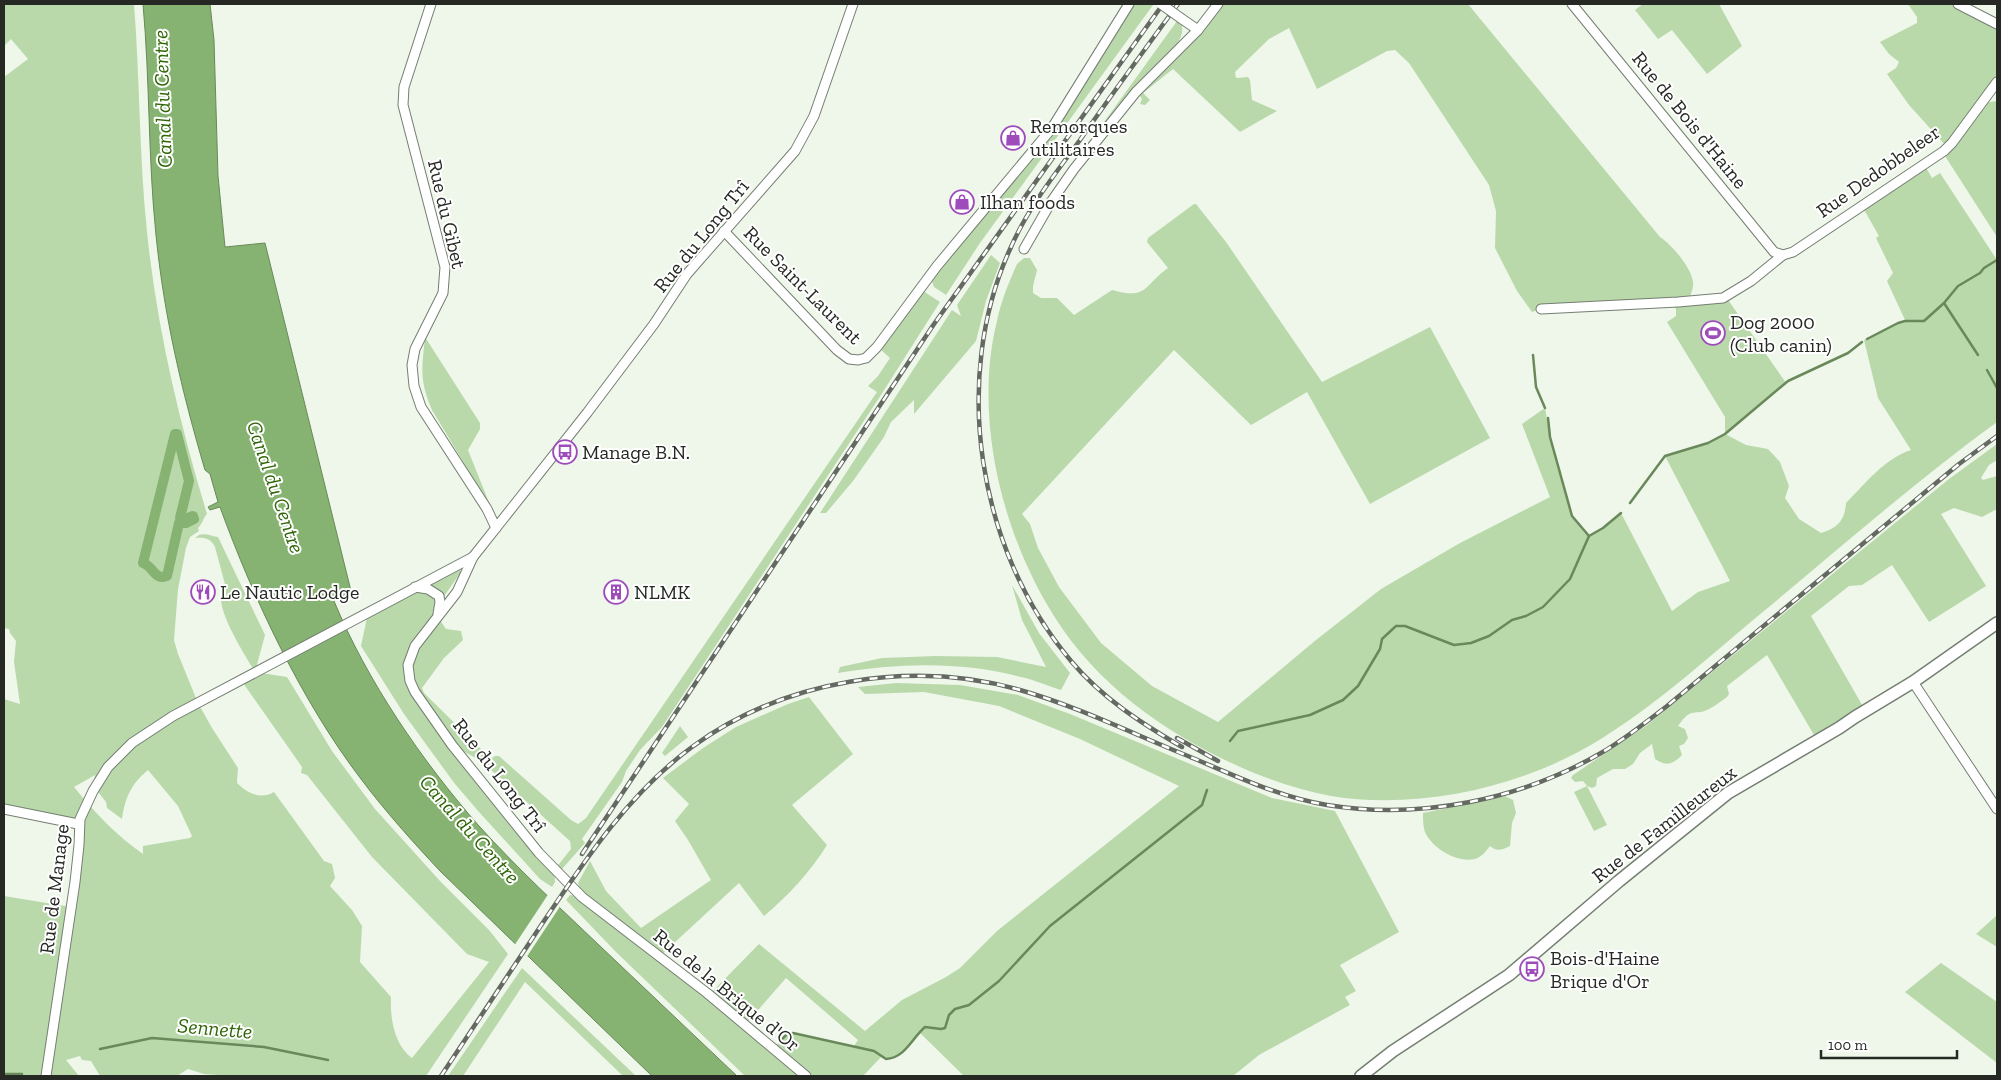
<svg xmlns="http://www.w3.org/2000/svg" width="2001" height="1080" font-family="'Zilla Slab',serif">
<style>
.green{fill:#b9d9ab;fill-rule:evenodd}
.water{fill:#86b372;stroke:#69895a}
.pier{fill:#eef7ea}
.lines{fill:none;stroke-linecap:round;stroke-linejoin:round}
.stream{stroke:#69895a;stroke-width:2.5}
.canal{stroke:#86b372;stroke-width:10}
.minor-casing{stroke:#757e72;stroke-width:11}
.tertiary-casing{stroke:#757e72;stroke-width:14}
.minor{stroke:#fff;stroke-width:9}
.tertiary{stroke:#fff;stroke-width:11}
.rail-casing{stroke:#646961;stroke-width:4.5}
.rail{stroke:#fff;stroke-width:2.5;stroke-dasharray:8;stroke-linecap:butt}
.minor-bridge-casing{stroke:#757e72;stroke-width:11;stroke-linecap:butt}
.minor-bridge{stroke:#fff;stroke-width:9}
.labels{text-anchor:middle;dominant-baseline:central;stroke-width:4;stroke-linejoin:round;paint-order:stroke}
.street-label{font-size:20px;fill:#252823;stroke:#fff}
.poi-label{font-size:20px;fill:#252823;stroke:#fff;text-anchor:start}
.water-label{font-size:21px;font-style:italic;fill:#2e6505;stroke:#fff}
</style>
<rect width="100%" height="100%" fill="#eef7ea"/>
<g class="green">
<path d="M4,4H134C140,80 139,156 147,232C157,328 179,421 207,514C203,518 203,523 198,528L199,531L190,537L186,548L178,589L174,640L178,654L198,703L212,728L238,768L237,783C247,793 261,800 274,792L324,861L332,864L335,878L330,886L352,910L362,926L360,962L391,997C390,1018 394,1045 412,1058L489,962L467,954L372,857L307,775L301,773L302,767L241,680L255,672C247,658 207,598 226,588L215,547C211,538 204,537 195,538C202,531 209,536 218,537L265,635L255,672L287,677L332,751L375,809L440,881L489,930L508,954L426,1076H233L204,1074L188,1069L177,1076H100L91,1061L82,1060L80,1056L66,1060L79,1076H4V896L71,907L78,824L4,809V699L20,704L14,662L16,641L10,633L9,629L4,628V77L28,59L11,39L4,46ZM148,770L178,806L192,836L190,838L143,846V854C116,835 95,813 74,787L95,775L93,791L95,788L106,802L107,808L122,819C125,798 131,784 148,770Z"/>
<polygon points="1129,4 1153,5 980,243 946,295 934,287 931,279 1052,128"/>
<path d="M1218,4H1468L1660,237C1672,245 1691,267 1693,282C1694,288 1690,296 1688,302L1726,297L1784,380L1786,383L1725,434L1746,445L1768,449L1780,462L1789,486L1785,498L1799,519L1821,533C1837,528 1845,521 1846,503C1866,483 1884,459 1911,450L1878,398L1864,340L1905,320L1887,281L1893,273L1876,238L1879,236L1862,206L1924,164L1932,178L1940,173L1997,260V422C1916,481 1841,547 1764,611C1712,654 1661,701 1604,737C1528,786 1420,811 1331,796C1299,790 1267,779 1238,766C1165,733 1097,685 1054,616C1002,534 973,417 997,321C1001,301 1009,282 1017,264L1024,258H1030L1037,270L1033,286V293L1041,298H1057L1074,315L1112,290C1148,300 1143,286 1168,268L1147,242L1148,238L1194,204H1196L1226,242L1322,382L1430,327L1490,438L1370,504L1307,392L1251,425L1174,350L1022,514L1030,524L1038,548L1059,587L1101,643L1152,686L1218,722L1316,640L1381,589L1460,543L1550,497L1522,424L1545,408L1550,437L1572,515L1589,536L1603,528L1621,513L1672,611L1698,592L1730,581L1665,456L1708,443L1725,433V417L1667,322L1676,316V309L1672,303L1541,309L1532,312L1517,291L1495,248L1496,211L1489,185L1409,63L1395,50L1387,51L1317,89L1289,28L1269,39L1235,72L1236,78L1248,77L1250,80L1252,100L1277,111L1240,132L1173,69L1143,93L1150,100L1145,105L1140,104L1142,99L1140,96L1136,97L1081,154L1177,21L1181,23C1186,36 1175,47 1167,56Z"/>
<polygon points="1643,4 1719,4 1742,46 1707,74 1672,30 1658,39 1635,10"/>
<polygon points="1908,4 1958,4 1997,24 1997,82 1983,103 1997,101 1997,237 1945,156 1944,151 1947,147 1909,105 1887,74 1896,68 1899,62 1889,54 1880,42 1917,23 1917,17"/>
<polygon points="991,255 1000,263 986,301 976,341 914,414 914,400 891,422 884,437 853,481 826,513 820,513 952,310 961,316 957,305"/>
<path d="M923,291L940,302L881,395L662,727L640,750L626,771L622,782L582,839L585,843L562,869H554L555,882L552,887L540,879L479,812L455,784L404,714L361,646L368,613L424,588L460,570L461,572L440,602L437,616L446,629L461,631L463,640L444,658L422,688L424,693L484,752L492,758L495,756H499L571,820L578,824L586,818L877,392L868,386L878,376L890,358L880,349ZM454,746L490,766L491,770L570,841L571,849L555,869Z"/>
<path d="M425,337L480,423V429L468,450L492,510L432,410C419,379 422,369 425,337Z"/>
<path d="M1997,444V460L1989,465L1981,478L1983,480L1997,476V509L1982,517L1954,508L1941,514L1986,586L1929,622L1892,565L1862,585L1849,586L1811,616L1865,710L1817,740L1767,655L1727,686L1729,694L1727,697C1721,701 1715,706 1709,709C1694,717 1693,705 1678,726L1685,729L1688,738L1684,744L1679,746L1682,755C1673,764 1667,767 1655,759L1652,744L1640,753L1633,764L1625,769H1613L1597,778L1596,786L1592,788L1587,786L1607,825L1594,831L1574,792L1587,786L1583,781L1575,782L1571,778L1573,775L1647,725L1949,479Z"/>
<path d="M1012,585L1039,633L1070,673L1061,690C1048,686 1035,680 1021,677C961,661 899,663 838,673L840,667L882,658L936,656L997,657L1046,667L1022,620Z"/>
<path d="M896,683L960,685L1018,695L1070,714L1272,798L1335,811L1399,932L1340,965L1356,991L1345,997L1350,1005L1259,1055L1233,1076H964L919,1032L903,1053L893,1059L881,1057L863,1076H745L616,952L566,900L570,895L582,897L578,883L590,861L606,891L641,928L711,880L688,840L675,821L689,804L663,778L703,748L736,727L788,704L809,697L853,754L792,805L827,845C810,872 789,895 764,916L739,883L659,957L709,995L759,944L865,1031L902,1000L946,977L960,968L997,931L1179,786L1080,739L999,706L924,692L865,694L858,687ZM786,978L858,1040L854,1046L793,1033L787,1034L773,1049L745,1025Z"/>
<polygon points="680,726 688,737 665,756 662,753"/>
<path d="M1505,796L1513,800L1516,813L1512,823L1510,846C1502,850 1497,852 1490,846C1486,851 1482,857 1475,859C1458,863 1436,850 1427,836C1423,830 1423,821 1423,813Z"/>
<polygon points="1996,916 1997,917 1997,947 1976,934"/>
<polygon points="1941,963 1997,1002 1997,1063 1905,992"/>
<polygon points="522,968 636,1076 623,1076 525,982 463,1076 448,1076"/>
</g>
<path class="water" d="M143,4H210L214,40L218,176L225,247L265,243L351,591L334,601C367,681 422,761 479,826C517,868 559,907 600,946C646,989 691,1033 737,1076H652L440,871C412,841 385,811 361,779C302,702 253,598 220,507L210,510L208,507L218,502L210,474L205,470C182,392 164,316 156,235C148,158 150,81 143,4Z"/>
<polygon class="pier" points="549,893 561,905 526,958 514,946"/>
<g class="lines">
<g class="stream">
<polyline points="1944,303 1978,355"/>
<polyline points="1867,339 1898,323 1905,321 1924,321 1944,303 1958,286 1980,273 1984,268 1997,260"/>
<polyline points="1533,355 1536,387 1545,408"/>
<polyline points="1987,370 1997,388"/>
<polyline points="1548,418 1550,437 1572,516 1589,536"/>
<polyline points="1630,503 1665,456 1708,443 1725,434 1788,381 1848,353 1862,342"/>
<polyline points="1230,741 1238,731 1310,715 1343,700 1358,686 1380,649 1382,639 1396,626 1405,626 1454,645 1471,643 1489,636 1512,620 1526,616 1543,607 1570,579 1589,536 1603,528 1621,513"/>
<path d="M782,1039L787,1034L793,1033L874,1051L886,1059C905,1058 912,1038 925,1027L941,1029L945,1028L949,1015L955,1009L969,1005L999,981L1050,926L1202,805L1207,790"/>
<polyline points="100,1049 152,1038 264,1047 328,1060"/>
<polyline points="4,1074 22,1074"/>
</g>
<path class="canal" d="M175,434H177L189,481L180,518L183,520L193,516L194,519L186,523H179L167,576C155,581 153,566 143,563Z"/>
<g class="minor-casing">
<g id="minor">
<polyline points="431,4 404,87 403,105 445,267 443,293 415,349 412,365 414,386 421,407 487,509 496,528"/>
<polyline points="1572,4 1774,252 1783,255"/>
<polyline points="1958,4 1997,24"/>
<polyline points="1182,19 1198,30"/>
<polyline points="724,231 837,350 849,359 858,360 866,358 877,347 937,266 1052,128 1129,4"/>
<polyline points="1024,249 1051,202 1074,169 1136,92 1198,30 1218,4"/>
<polyline points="1541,309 1678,302 1723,298 1751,281 1783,255 1793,252 1944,151 1952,143 1997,82"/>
<polyline points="415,587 428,589 439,596 440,602 438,614"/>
<polyline points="1913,682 1997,809"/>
<polyline points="4,809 78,824"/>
<polyline points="46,1076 75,882 79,845 80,819 93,791 108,767 132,743 173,716 473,557"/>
<polyline points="806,1076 707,993 582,897 539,853 452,745 415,692 410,681 408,665 415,646 457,592 473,557 587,413 654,324 687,274 795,151 814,116 853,4"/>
</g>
</g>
<g class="tertiary-casing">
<polyline id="tertiary" points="1361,1076 1393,1051 1509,975 1619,881 1728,793 1839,728 1855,717 1913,682 1997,623"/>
</g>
<use href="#minor" class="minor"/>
<use href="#tertiary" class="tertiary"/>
<g class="rail-casing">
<g id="rail">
<path d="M1178,4C1145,49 1112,94 1080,140C1055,174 1028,208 1011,247C950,379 978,551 1071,661C1102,698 1141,723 1182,747"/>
<polyline points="1177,738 1218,761"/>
<polyline points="582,854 934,324 1163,4"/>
<path d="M441,1076C472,1030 503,983 534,936C579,869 626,795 692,747C783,680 912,659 1020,690C1076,706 1129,732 1183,754C1230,773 1277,797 1327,805C1420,820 1520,800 1601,753C1625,739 1646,722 1667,706L1959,464L1997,436"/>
</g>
</g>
<use href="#rail" class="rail"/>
<g class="minor-bridge-casing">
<polyline id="minor-bridge" points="1161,4 1182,19"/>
</g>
<use href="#minor-bridge" class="minor-bridge"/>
</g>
<defs>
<g id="shop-ring" transform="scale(1.25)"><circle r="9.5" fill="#fff" stroke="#9e4cbb" stroke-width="1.5"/><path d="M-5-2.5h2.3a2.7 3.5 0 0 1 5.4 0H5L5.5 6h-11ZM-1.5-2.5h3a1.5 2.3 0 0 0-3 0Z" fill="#9e4cbb"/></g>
<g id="stadium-ring" transform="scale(1.25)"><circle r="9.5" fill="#fff" stroke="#9e4cbb" stroke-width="1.5"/><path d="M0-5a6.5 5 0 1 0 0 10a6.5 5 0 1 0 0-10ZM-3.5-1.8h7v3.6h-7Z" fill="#9e4cbb"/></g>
<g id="bus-ring" transform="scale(1.25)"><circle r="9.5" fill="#fff" stroke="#9e4cbb" stroke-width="1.5"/><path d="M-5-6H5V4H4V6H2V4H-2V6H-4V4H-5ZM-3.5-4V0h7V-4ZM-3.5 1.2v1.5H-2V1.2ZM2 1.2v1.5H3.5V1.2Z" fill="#9e4cbb"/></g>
<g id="restaurant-ring" transform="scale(1.25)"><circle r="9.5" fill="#fff" stroke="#9e4cbb" stroke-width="1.5"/><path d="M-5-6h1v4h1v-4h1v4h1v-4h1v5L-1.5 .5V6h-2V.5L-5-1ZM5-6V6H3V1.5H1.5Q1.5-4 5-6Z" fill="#9e4cbb"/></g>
<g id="building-ring" transform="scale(1.25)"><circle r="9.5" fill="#fff" stroke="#9e4cbb" stroke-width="1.5"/><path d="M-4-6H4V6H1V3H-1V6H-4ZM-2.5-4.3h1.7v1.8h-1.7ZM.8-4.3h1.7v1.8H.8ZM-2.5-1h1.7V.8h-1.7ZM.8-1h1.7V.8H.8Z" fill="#9e4cbb"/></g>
</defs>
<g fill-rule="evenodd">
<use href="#shop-ring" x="1013" y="138"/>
<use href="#shop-ring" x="962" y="202"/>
<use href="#stadium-ring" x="1713" y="333"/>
<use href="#bus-ring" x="565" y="452"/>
<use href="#restaurant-ring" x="203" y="592"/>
<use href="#building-ring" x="616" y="592"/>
<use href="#bus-ring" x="1532" y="969"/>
</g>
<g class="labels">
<g class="street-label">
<text transform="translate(1690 120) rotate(51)">Rue de Bois d'Haine</text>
<text transform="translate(1878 171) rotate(-35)">Rue Dedobbeleer</text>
<text transform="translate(447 214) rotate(77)">Rue du Gibet</text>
<text transform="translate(701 236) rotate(-51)">Rue du Long Trî</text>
<text transform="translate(803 285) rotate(45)">Rue Saint-Laurent</text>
<text transform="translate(500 775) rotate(52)">Rue du Long Trî</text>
<text transform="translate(1664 824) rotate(-38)">Rue de Familleureux</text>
<text transform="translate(54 889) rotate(-83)">Rue de Manage</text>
<text transform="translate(727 990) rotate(39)">Rue de la Brique d'Or</text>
</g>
<g class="poi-label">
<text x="1030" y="126">Remorques<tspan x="1030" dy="23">utilitaires</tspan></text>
<text x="980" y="202">Ilhan foods</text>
<text x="1730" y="322">Dog 2000<tspan x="1730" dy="23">(Club canin)</tspan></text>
<text x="582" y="452">Manage B.N.</text>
<text x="220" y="592">Le Nautic Lodge</text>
<text x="634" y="592">NLMK</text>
<text x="1550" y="958">Bois-d'Haine<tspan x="1550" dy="23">Brique d'Or</tspan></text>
</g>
<g class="water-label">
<text transform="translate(162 99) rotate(-92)">Canal du Centre</text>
<text transform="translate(276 487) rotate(71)">Canal du Centre</text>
<text transform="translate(470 829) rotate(48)">Canal du Centre</text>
<text transform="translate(215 1028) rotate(5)">Sennette</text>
</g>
</g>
<rect width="2001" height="1080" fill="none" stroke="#252823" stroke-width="10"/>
<path d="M1821 1050v8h136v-8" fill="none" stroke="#252823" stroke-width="2.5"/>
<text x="1828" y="1050" font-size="15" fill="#252823" stroke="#ffffff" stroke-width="4" paint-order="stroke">100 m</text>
</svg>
